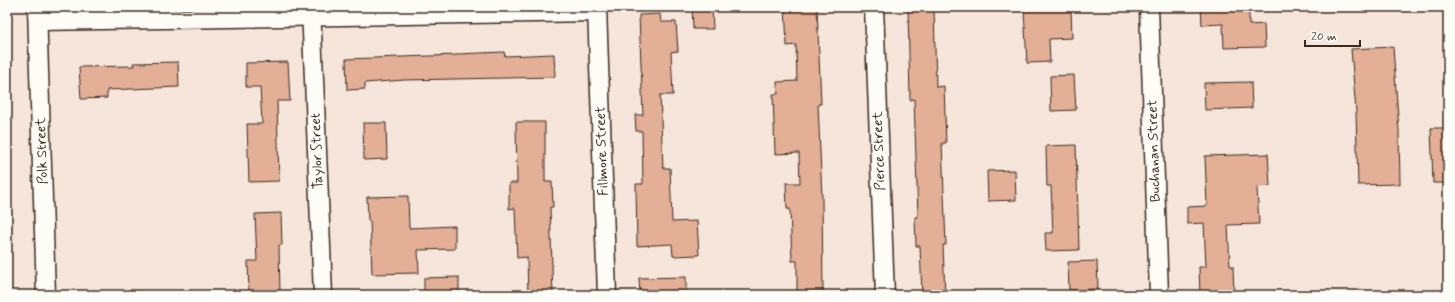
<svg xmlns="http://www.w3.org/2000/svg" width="1455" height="302" font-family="Mynerve,sans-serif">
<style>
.building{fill:#e3af97;stroke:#3b2a1e}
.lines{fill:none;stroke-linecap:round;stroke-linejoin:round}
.minor-casing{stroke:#3b2a1e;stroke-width:21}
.minor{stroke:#fdfcf7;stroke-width:18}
.labels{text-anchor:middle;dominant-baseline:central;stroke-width:3;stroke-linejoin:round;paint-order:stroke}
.street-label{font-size:14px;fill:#3b2a1e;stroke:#fdfcf7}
</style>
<rect width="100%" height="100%" fill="#f5e5da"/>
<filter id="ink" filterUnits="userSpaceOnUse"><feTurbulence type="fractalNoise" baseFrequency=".025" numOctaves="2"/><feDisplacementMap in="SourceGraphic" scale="8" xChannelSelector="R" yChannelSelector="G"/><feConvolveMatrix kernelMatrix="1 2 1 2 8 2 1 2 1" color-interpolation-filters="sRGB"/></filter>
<g filter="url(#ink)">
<g class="building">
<polygon points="692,7 712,7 713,29 693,29"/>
<polygon points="785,7 817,7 821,104 818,104 822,198 823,295 797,295 797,261 792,261 790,209 787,209 786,183 800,183 799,153 775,154 773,94 778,94 777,82 797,81 796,45 787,46"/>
<polygon points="908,7 934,7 936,87 944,86 946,143 942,143 946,245 943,245 945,295 922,295 920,246 916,246 915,217 918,217 914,99 910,100"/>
<polygon points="1201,7 1249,7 1249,25 1264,24 1265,47 1224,48 1223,24 1202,25"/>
<polygon points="1071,8 1072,38 1049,39 1050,62 1027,63 1024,10"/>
<polygon points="660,14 661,22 676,22 678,51 671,52 673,95 660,95 663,168 670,168 672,222 697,221 699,255 673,256 672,244 637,246 636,184 643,184 642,131 636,131 635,115 643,115 639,15"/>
<polygon points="1393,47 1399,131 1400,184 1358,185 1356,112 1351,49"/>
<polygon points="504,52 505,56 554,54 555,77 404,80 365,83 365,89 347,90 346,59 458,55 458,54"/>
<polygon points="178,62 179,87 107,90 107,98 81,99 79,67 134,66 133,63"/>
<polygon points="288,62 290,101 277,101 279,181 249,182 247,124 262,124 260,87 246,87 246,63"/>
<polygon points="1074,75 1076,110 1051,111 1050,76"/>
<polygon points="1251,82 1252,108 1205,110 1204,83"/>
<polygon points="516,122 545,122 545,182 552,182 553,207 550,207 553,295 528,295 527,257 517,258 515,208 509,209 509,183 517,183"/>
<polygon points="363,123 386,123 387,159 364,160"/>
<polygon points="1431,128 1448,128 1448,183 1433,183"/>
<polygon points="1076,145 1079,250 1046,251 1045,233 1053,233 1051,186 1047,186 1046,146"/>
<polygon points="1268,154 1270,186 1257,187 1259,224 1228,225 1230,266 1233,266 1234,295 1200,295 1199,267 1206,267 1204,223 1187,224 1187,207 1207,206 1205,156"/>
<polygon points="1015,170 1016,200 988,201 987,171"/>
<polygon points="408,196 409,228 455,226 455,249 418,250 419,273 372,274 370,221 368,221 367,197"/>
<polygon points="281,213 282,245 279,245 280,295 249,295 248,261 257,261 255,214"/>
<polygon points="1097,261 1098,289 1069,290 1068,262"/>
<polygon points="459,277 459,295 424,295 424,278"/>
<polygon points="686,277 686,295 640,295 639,278"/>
</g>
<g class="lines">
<g class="minor-casing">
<g id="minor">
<polyline points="37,7 46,295"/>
<polyline points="311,7 323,295"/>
<polyline points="597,7 607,295"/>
<polyline points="874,7 885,295"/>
<polyline points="1149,7 1159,295"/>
<polyline points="38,21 597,12"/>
</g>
</g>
<use href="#minor" class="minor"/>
</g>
</g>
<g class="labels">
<g class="street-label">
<text transform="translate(42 151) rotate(-92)">Polk Street</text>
<text transform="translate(317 151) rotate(-92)">Taylor Street</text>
<text transform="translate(602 151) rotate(-92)">Fillmore Street</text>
<text transform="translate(879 151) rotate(-92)">Pierce Street</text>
<text transform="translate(1154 151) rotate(-92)">Buchanan Street</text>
</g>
</g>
<rect width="1455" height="302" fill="none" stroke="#fdfcf7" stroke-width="24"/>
<rect x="12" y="12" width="1431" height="278" fill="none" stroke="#3b2a1e" stroke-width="1.5" filter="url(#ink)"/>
<path d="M1305 40v6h55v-6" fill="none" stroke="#3b2a1e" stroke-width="2"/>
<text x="1311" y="40" font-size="12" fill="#3b2a1e" stroke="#fdfcf7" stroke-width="3" paint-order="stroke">20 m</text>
</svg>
